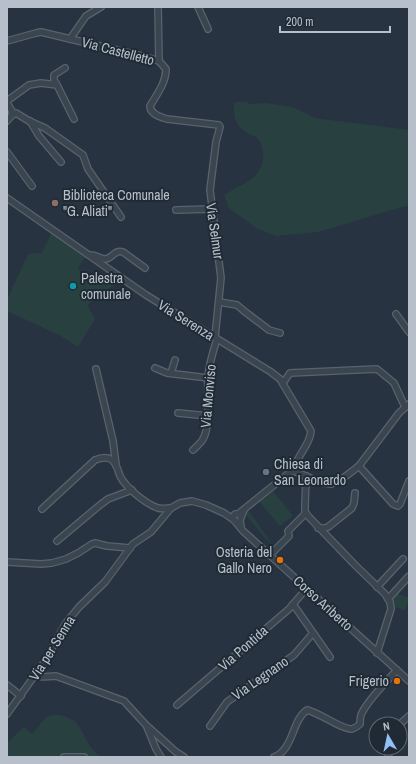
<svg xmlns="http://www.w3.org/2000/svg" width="416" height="764" font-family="'Archivo Narrow',sans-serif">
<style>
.green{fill:#294041}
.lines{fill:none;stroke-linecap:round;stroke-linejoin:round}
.minor-casing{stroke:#59636d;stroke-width:8}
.minor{stroke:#3b4550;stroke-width:5.5}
.education-dot{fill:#8d6e63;stroke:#1f2a35;stroke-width:1.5}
.culture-dot{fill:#0f9aa8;stroke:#1f2a35;stroke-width:1.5}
.worship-dot{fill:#6b7280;stroke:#1f2a35;stroke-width:1.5}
.food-dot{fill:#e8710a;stroke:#1f2a35;stroke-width:1.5}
.labels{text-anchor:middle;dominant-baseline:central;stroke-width:4;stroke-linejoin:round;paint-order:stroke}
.street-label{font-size:14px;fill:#b7c0ca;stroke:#1f2a35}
.poi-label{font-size:14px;fill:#b7c0ca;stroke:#1f2a35;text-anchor:start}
</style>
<rect width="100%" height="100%" fill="#273340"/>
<g class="green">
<path d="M238,102H246L250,104L266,103L292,107L297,109L315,118L322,119L409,130V206L402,207L318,232L276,236L256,228L229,208L224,195C243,183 265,178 263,152C262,147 261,141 257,138C255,135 249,135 246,132C234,124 234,117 234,103Z"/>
<polygon points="52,231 86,255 78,269 91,280 108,271 121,280 87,305 95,319 78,347 61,336 7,311 7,300 28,254 42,253"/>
<polygon points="273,491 293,516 280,526 259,501"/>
<polygon points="248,510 273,545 265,538 245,514"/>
<polygon points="394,592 409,598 405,610 394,607 393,609 390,602"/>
<path d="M59,715C84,720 79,733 93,750C95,752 97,755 100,756C104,757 109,756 113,757H7V743L24,727L32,734C35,730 39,727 41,723C47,716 49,715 59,715Z"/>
</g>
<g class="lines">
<g class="minor-casing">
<g id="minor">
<polyline points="158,7 159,61"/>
<polyline points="198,7 208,29"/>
<polyline points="70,39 86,16 101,7"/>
<path d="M7,41L36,33L41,32L146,57L159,61L166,69C166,83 157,94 150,106C150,114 160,117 167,119L219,125L220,127L216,142L210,190L221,278L215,337"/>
<polyline points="57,85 54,80 54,75 65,68"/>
<polyline points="7,101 29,85 41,83 57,85 74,119"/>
<polyline points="7,103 12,111 12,115"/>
<polyline points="12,115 16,113 29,121 45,128 83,155 88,169 121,217"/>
<polyline points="7,121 12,115"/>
<polyline points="30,121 39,136 61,162"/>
<polyline points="7,152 32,186"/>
<path d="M7,198L146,295L271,372L280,379L311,431C310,446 296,455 294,471"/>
<polyline points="176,210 212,209"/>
<path d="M89,255C96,254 99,259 105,259C113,259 114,249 123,252L145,268"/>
<polyline points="219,302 237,305 244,311 269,330 280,333"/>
<polyline points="396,314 409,332"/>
<polyline points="155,368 167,373 208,378"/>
<polyline points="96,369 113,441 116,465"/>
<polyline points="171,373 175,360"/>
<polyline points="283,383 290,373 377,369 394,383 405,407"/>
<polyline points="178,413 208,416"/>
<path d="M193,450C196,447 201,443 203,439C211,426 207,393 208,378C209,364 213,351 217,339"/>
<polyline points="359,466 393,504 398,506 400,504 409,481"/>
<polyline points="306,476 305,507 305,512 308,516 354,564 385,594 390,602 391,609 377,653"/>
<polyline points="319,482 331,484 336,482 342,479 359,466 399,413 409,404"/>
<polyline points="322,483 294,471 289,473 238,514 235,514 233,517 234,520 243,531 409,681"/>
<path d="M42,509L95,460C100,458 107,456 112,460C117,464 118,471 120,476C126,488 146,504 158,508C162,509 167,508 171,508"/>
<polyline points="241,528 240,520 244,510"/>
<polyline points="318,528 325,528 328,527 352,508 354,503 355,493"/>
<polyline points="57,541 100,505 108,499 132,490"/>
<polyline points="270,555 289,536 288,531 306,513"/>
<polyline points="7,562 41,564 52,563 66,559 78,553 92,544 95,543 107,546 130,548"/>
<polyline points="377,587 403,559"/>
<polyline points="388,599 409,576"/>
<polyline points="293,604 330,657"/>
<path d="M35,676C42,678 49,676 56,676L124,701L146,725L176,752L184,757"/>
<polyline points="7,685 21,696"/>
<polyline points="177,705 289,609 306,589"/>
<polyline points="7,714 43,664 66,623 79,607 105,582 133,544 151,532 171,508 180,503 192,501 206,505 224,513 234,520"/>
<polyline points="400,724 409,716"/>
<polyline points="210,726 227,702 294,655 313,633"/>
<polyline points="147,727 156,749 161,757"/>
<polyline points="388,748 388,755 389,757"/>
<polyline points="64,757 84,757"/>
<path d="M274,757C277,756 280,754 282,752C294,741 293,720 307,710C320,713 343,730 352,729C355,728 358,726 360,724C360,721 360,718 361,715C366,702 387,681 397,670"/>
</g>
</g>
<use href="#minor" class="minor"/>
</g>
<circle class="education-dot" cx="55" cy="203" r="4"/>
<circle class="culture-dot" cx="73" cy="286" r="4"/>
<circle class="worship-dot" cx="266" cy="472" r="4"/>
<g class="food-dot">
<circle cx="280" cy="560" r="4"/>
<circle cx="397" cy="681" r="4"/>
</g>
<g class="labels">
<g class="street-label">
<text transform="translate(118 51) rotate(15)">Via Castelletto</text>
<text transform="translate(215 231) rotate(82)">Via Selmur</text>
<text transform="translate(186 320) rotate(32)">Via Serenza</text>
<text transform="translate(208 396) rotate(-85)">Via Monviso</text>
<text transform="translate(323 603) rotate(42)">Corso Ariberto</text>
<text transform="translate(52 648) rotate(-58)">Via per Senna</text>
<text transform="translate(243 648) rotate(-41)">Via Pontida</text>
<text transform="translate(260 678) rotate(-35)">Via Legnano</text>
</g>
<g class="poi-label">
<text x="63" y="195">Biblioteca Comunale<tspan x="63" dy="16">"G. Aliati"</tspan></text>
<text x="81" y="278">Palestra<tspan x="81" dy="16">comunale</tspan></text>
<text x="274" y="464">Chiesa di<tspan x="274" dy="16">San Leonardo</tspan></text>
<text x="272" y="552" text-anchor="end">Osteria del<tspan x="272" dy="16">Gallo Nero</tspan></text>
<text x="389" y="681" text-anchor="end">Frigerio</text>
</g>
</g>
<rect width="416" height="764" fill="none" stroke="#b7c0ca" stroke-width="16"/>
<g transform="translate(388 736) rotate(351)"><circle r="19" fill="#1f2a35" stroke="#5c6671"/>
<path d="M0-3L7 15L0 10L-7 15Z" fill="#92c0f4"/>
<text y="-6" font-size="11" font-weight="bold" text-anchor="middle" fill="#b7c0ca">N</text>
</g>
<path d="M280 26v6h110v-6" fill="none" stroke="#b7c0ca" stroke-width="2"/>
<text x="286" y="26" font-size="12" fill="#b7c0ca" stroke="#1f2a35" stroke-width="3" paint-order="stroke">200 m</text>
</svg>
